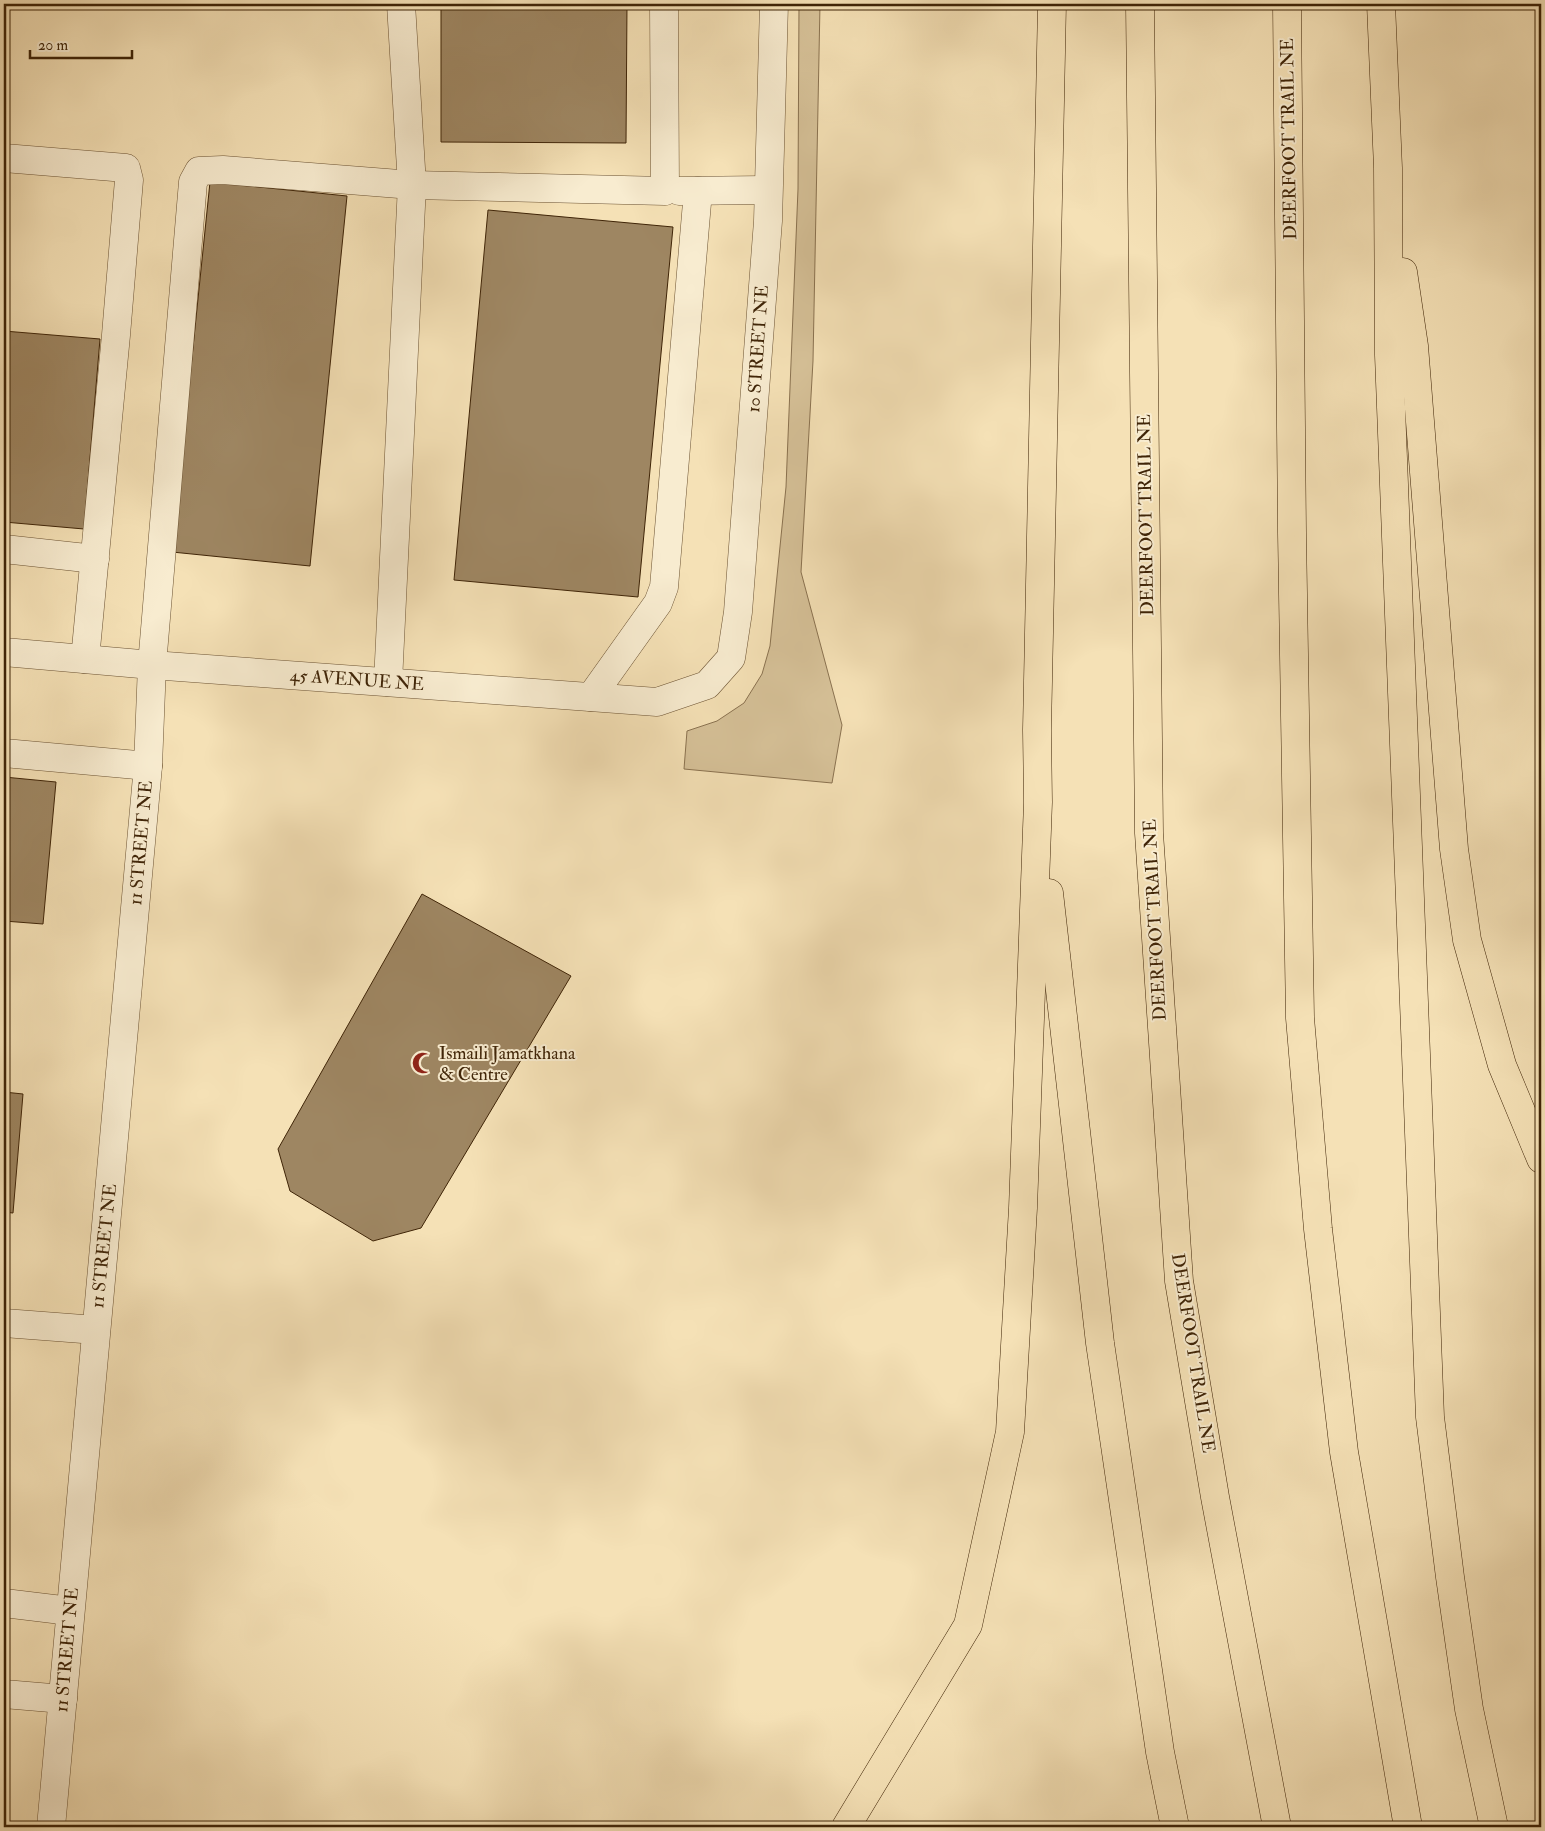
<svg xmlns="http://www.w3.org/2000/svg" width="1545" height="1831" font-family="'IM FELL Double Pica',serif">
<style>
.green{fill:#d6c198;stroke:#8a7250}
.building{fill:#9e8662;stroke:#3f2407}
.lines{fill:none;stroke-linecap:round;stroke-linejoin:round}
.minor-casing{stroke:#6c5333;stroke-width:29}
.highway-casing{stroke:#3f2407;stroke-width:29}
.minor{stroke:#f8ecd0;stroke-width:28}
.highway{stroke:#f5e1b6;stroke-width:28}
.labels{text-anchor:middle;dominant-baseline:central;stroke-width:4;stroke-linejoin:round;paint-order:stroke}
.street-label{font-size:18px;fill:#3f2407;stroke:#f8ecd0}
.poi-label{font-size:18px;fill:#3f2407;stroke:#f8ecd0;text-anchor:start}
</style>
<rect width="100%" height="100%" fill="#f5e1b6"/>
<filter id="stains"><feTurbulence type="fractalNoise" baseFrequency=".004" numOctaves="4"/><feColorMatrix values="0 0 0 0 .2 0 0 0 0 .09 0 0 0 0 .02 0 0 0 .5 -.17"/></filter>
<radialGradient id="worn" r=".72"><stop offset=".6" stop-color="#630" stop-opacity="0"/><stop offset="1" stop-color="#630" stop-opacity=".3"/></radialGradient>
<polygon class="green" points="799,4 820,4 813,361 801,572 842,725 832,783 684,769 687,731 717,721 744,703 762,674 770,646 786,487 798,189"/>
<g class="building">
<polygon points="441,4 627,4 626,143 441,142"/>
<polygon points="210,182 347,196 310,566 172,552"/>
<polygon points="488,210 673,227 638,597 454,580"/>
<polygon points="4,331 100,339 84,529 4,522"/>
<polygon points="4,777 56,782 43,924 4,921"/>
<polygon points="422,894 571,976 421,1228 373,1241 290,1191 278,1149"/>
<polygon points="4,1092 23,1094 13,1213 4,1212"/>
</g>
<g class="lines">
<g class="minor-casing">
<g id="minor">
<polyline points="4,158 126,168 129,180 116,335 85,659"/>
<polyline points="679,191 768,190"/>
<polyline points="4,549 95,559"/>
<polyline points="4,652 152,665 657,702 707,685 731,658 738,612 768,221 774,4"/>
<polyline points="388,682 412,185 401,4"/>
<polyline points="591,697 658,603 664,587 698,191"/>
<polyline points="4,753 148,766"/>
<polyline points="4,1323 96,1330"/>
<polyline points="4,1603 70,1611"/>
<polyline points="4,1694 63,1699"/>
<polyline points="51,1827 148,766 152,665 193,182 199,171 223,170 412,185 665,191 664,4"/>
</g>
</g>
<g class="highway-casing">
<g id="highway">
<polyline points="1140,4 1149,833 1179,1281 1215,1497 1277,1827"/>
<polyline points="1287,4 1292,533 1300,1018 1318,1229 1344,1452 1408,1827"/>
<polyline points="1381,4 1388,168 1389,355 1430,1417 1450,1577 1469,1709 1494,1827"/>
<polyline points="1403,272 1414,346 1454,849 1467,940 1502,1065 1541,1159"/>
<polyline points="1049,893 1100,1343 1160,1752 1175,1827"/>
<polyline points="846,1827 968,1625 1010,1432 1023,1208 1038,802 1037,730 1052,4"/>
</g>
</g>
<use href="#minor" class="minor"/>
<use href="#highway" class="highway"/>
</g>
<defs>
<g id="mosque-bare" transform="scale(1.725)"><path d="M3.5-4.9A6 6 0 1 0 3.5 4.9A5 5 0 1 1 3.5-4.9Z" fill="#8f2418" stroke="#f8ecd0" stroke-width="2.5" paint-order="stroke"/></g>
</defs>
<g fill-rule="evenodd">
<use href="#mosque-bare" x="423" y="1063"/>
</g>
<g class="labels">
<g class="street-label">
<text transform="translate(1289 139) rotate(-91)">DEERFOOT TRAIL NE</text>
<text transform="translate(758 349) rotate(-86)">10 STREET NE</text>
<text transform="translate(1146 515) rotate(-91)">DEERFOOT TRAIL NE</text>
<text transform="translate(357 680) rotate(4)">45 AVENUE NE</text>
<text transform="translate(141 843) rotate(-85)">11 STREET NE</text>
<text transform="translate(1155 920) rotate(-93)">DEERFOOT TRAIL NE</text>
<text transform="translate(104 1246) rotate(-84)">11 STREET NE</text>
<text transform="translate(1193 1353) rotate(81)">DEERFOOT TRAIL NE</text>
<text transform="translate(67 1650) rotate(-85)">11 STREET NE</text>
</g>
<g class="poi-label">
<text x="439" y="1053">Ismaili Jamatkhana<tspan x="439" dy="21">&amp; Centre</tspan></text>
</g>
</g>
<rect width="1545" height="1831" fill="none" stroke="#f5e1b6" stroke-width="20"/>
<rect x="5" y="5" width="1535" height="1821" fill="none" stroke="#3f2407" stroke-width="2.5"/>
<rect x="10" y="10" width="1525" height="1811" fill="none" stroke="#3f2407"/>
<path d="M30 50v8h102v-8" fill="none" stroke="#3f2407" stroke-width="2.5"/>
<text x="38" y="50" font-size="15" fill="#3f2407" stroke="#f8ecd0" stroke-width="4" paint-order="stroke">20 m</text>
<rect width="100%" height="100%" filter="url(#stains)"/>
<rect width="100%" height="100%" fill="url(#worn)"/>
</svg>
